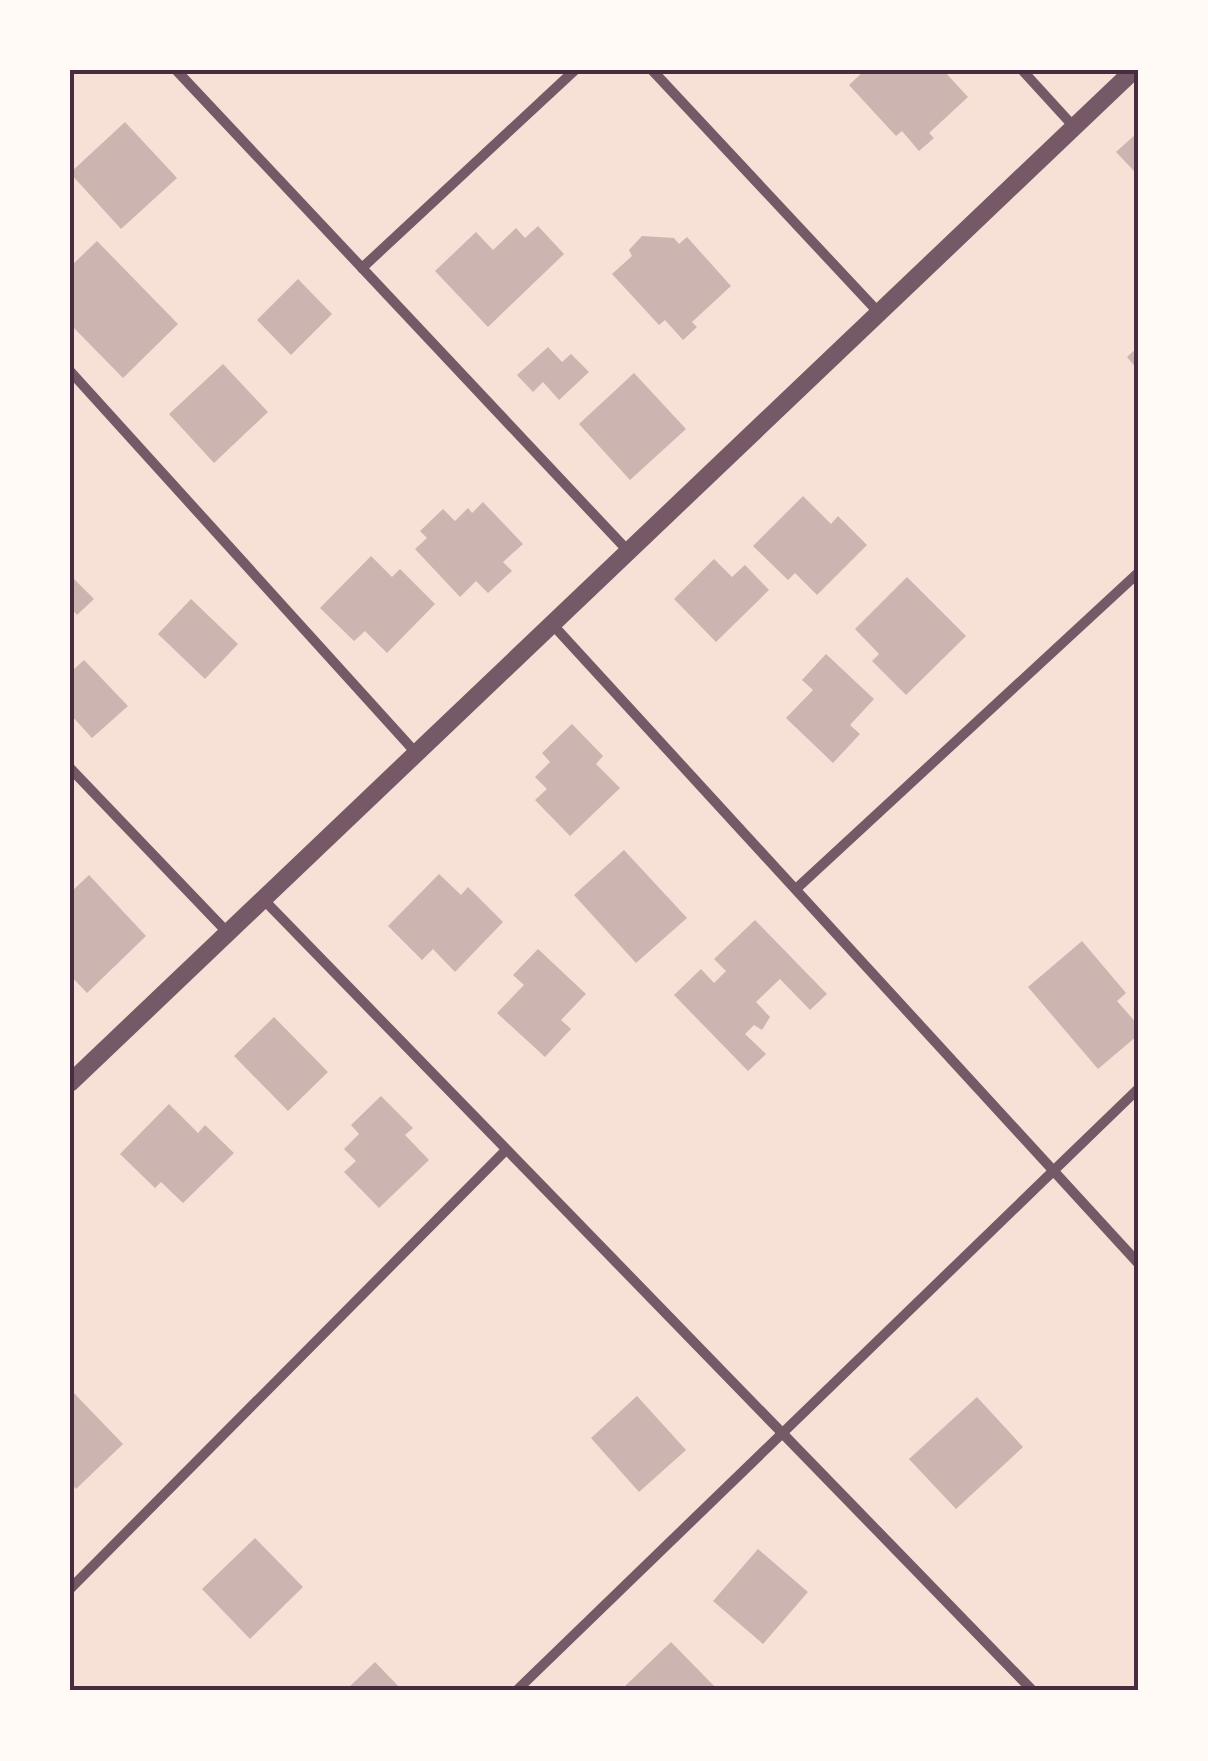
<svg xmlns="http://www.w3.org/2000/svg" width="1208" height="1761" font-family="Commissioner,sans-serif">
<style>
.building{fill:#ccb4b1}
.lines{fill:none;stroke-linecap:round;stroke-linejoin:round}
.minor{stroke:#755966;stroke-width:10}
.tertiary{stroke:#755966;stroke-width:18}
.neatline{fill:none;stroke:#4a2c40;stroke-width:4}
</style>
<rect width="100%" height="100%" fill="#f7e1d7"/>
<g class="building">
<polygon points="865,70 943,70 968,97 929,133 934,138 919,151 902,131 896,136 849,85"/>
<polygon points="125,122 177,178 121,229 70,173"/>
<polygon points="1138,132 1138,169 1135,172 1116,152"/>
<polygon points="538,226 564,254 488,327 435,271 476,232 493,250 516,228 525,238"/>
<polygon points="642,236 674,238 679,244 687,237 731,286 692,322 697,327 683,340 665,320 659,325 612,274 632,256 629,250"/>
<polygon points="97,241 178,324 123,378 70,324 70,267"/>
<polygon points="298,279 332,314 291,355 257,320"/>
<polygon points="548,347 562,362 571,354 589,372 559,400 543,382 533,392 517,375"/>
<polygon points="1138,347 1138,370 1127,357"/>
<polygon points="223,364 268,412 214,463 169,414"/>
<polygon points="634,373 686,429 630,480 579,424"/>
<polygon points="803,496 831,524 838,516 867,545 817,595 795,573 788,580 753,546"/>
<polygon points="483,502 523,544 503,562 512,571 488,593 476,581 460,597 415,549 427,538 420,531 443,509 455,521 468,508 472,513"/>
<polygon points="371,556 392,577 400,569 435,604 387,653 365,631 354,641 320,608"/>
<polygon points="714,559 732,577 745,565 769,590 716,642 674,599"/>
<polygon points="70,575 94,599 77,615 70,607"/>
<polygon points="907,577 966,636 906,695 872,661 879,654 855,629"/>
<polygon points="191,599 238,644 205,679 158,634"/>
<polygon points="826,654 874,699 850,725 860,734 833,763 786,718 813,690 802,680"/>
<polygon points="84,660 128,706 92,738 70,714 70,673"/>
<polygon points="572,724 603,756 596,764 620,788 570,836 535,800 547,789 535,777 550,762 542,753"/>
<polygon points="624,850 687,918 636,963 574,895"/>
<polygon points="439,874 461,895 468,887 503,922 455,972 433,949 422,960 388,926"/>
<polygon points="89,875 146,936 87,993 70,975 70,893"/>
<polygon points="755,920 827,994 810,1010 780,979 756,1002 770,1017 762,1030 754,1025 745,1034 766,1054 748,1071 674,995 701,969 714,983 726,971 714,959"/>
<polygon points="1082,941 1126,993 1117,1001 1138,1025 1138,1035 1098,1069 1028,987"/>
<polygon points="538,949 586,994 561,1020 571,1029 545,1057 497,1013 524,985 513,975"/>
<polygon points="274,1017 328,1072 288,1111 234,1056"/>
<polygon points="381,1096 413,1128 405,1135 429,1160 379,1208 344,1172 356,1161 344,1149 359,1134 351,1125"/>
<polygon points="169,1104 198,1133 205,1125 234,1153 183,1203 161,1182 155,1188 120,1154"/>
<polygon points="70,1389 123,1444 76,1489 70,1482"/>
<polygon points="637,1396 686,1450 639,1492 591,1438"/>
<polygon points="977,1397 1023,1447 956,1509 909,1459"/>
<polygon points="255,1538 303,1587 250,1639 202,1589"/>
<polygon points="758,1549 808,1592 763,1644 713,1601"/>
<polygon points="671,1642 719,1691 628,1691 624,1687"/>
<polygon points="375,1662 403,1691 345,1691"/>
</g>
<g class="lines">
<g class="minor">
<polyline points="176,70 629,552"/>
<polyline points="652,70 880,314"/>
<polyline points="1022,70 1075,128"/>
<polyline points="362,268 575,70"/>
<polyline points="70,371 417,754"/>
<polyline points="553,625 1138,1263"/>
<polyline points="70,768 227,932"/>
<polyline points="796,889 1138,573"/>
<polyline points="264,900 1033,1691"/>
<polyline points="70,1589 506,1150"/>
<polyline points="516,1691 1138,1089"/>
</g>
<polyline class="tertiary" points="70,1083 1134,70"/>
</g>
<rect width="1208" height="1761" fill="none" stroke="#fffaf5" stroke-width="145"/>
<rect x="72" y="72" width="1064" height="1616" class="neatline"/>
</svg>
